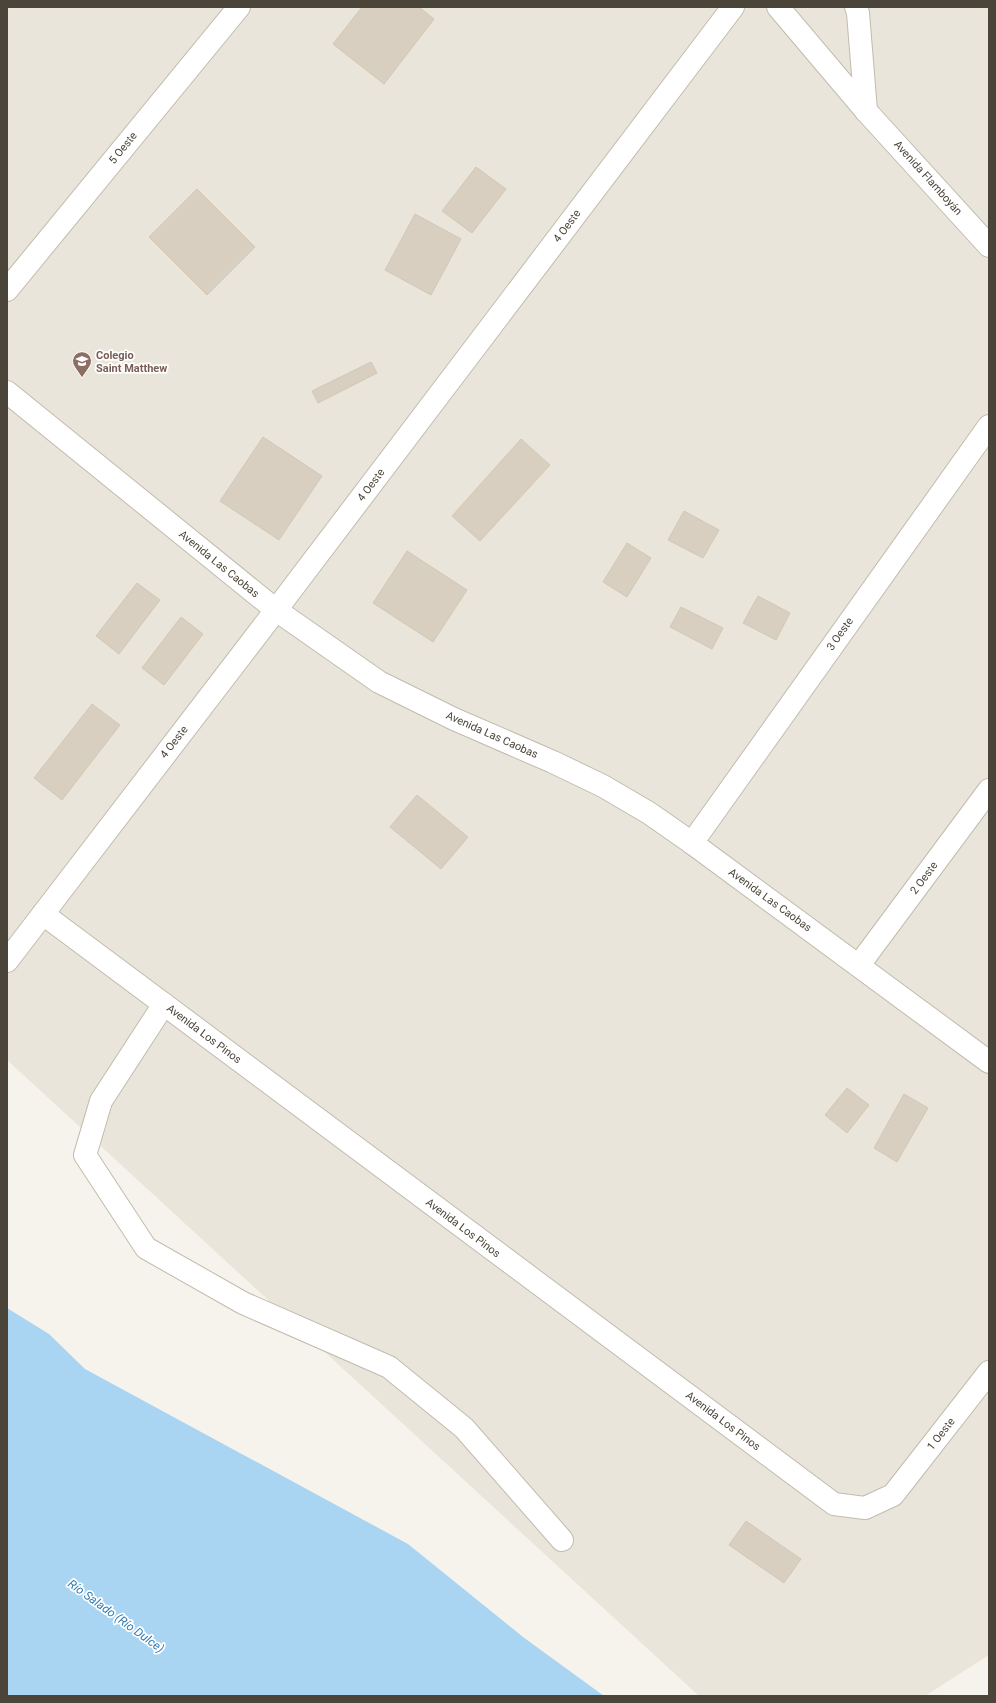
<svg xmlns="http://www.w3.org/2000/svg" width="996" height="1703" font-family="Roboto,sans-serif">
<style>
.residential{fill:#eae5da}
.water{fill:#a9d4f2}
.building{fill:#d8cfc1;stroke:#d3c7b4}
.lines{fill:none;stroke-linecap:round;stroke-linejoin:round}
.minor-casing{stroke:#c2bbae;stroke-width:24}
.minor{stroke:#fff;stroke-width:22}
.labels{text-anchor:middle;dominant-baseline:central;stroke-width:3.5;stroke-linejoin:round;paint-order:stroke}
.street-label{font-size:11px;fill:#4b4439;stroke:#fff}
.education-label{font-size:11px;font-weight:bold;fill:#785e54;stroke:#fff;text-anchor:start}
.water-label{font-size:12px;font-style:italic;fill:#2e7ab2;stroke:#fff}
</style>
<rect width="100%" height="100%" fill="#f6f3ec"/>
<polygon class="residential" points="7,7 989,7 989,1655 925,1696 699,1696 7,1060"/>
<polygon class="water" points="7,1308 49,1334 85,1369 408,1544 523,1637 604,1696 7,1696"/>
<g class="building">
<polygon points="362,7 419,7 434,19 384,84 333,44"/>
<polygon points="476,167 506,189 472,233 442,211"/>
<polygon points="197,189 255,247 207,295 149,237"/>
<polygon points="415,214 461,239 431,295 385,270"/>
<polygon points="371,362 377,373 318,403 312,391"/>
<polygon points="263,437 322,476 279,540 220,501"/>
<polygon points="521,439 550,465 480,541 452,516"/>
<polygon points="684,511 719,530 703,558 668,540"/>
<polygon points="627,543 651,558 627,597 603,582"/>
<polygon points="407,551 467,590 433,642 373,603"/>
<polygon points="137,583 160,600 119,654 96,636"/>
<polygon points="758,596 790,613 776,640 743,623"/>
<polygon points="681,607 723,628 712,649 670,627"/>
<polygon points="181,617 203,634 164,685 142,668"/>
<polygon points="92,704 120,725 62,800 34,778"/>
<polygon points="417,795 468,837 441,869 390,827"/>
<polygon points="847,1088 869,1105 847,1133 825,1115"/>
<polygon points="904,1094 928,1108 897,1162 874,1148"/>
<polygon points="746,1521 801,1559 784,1583 729,1545"/>
</g>
<g class="lines">
<g class="minor-casing">
<g id="minor">
<polyline points="778,7 866,111 989,246"/>
<polyline points="856,7 858,13 866,111"/>
<polyline points="7,290 239,7"/>
<polyline points="7,392 276,610 379,682 454,719 553,762 603,786 649,813 692,843 989,1062"/>
<polyline points="692,843 989,426"/>
<polyline points="43,914 834,1504 865,1508 893,1495 989,1372"/>
<polyline points="7,961 276,610 733,7"/>
<polyline points="859,965 989,790"/>
<polyline points="164,1004 101,1101 85,1155 146,1248 243,1303 389,1367 464,1428 562,1540"/>
</g>
</g>
<use href="#minor" class="minor"/>
</g>
<defs>
<g id="university-pin" transform="scale(1)"><path d="M0 17L-7.5 6A9.5 9.5 0 1 1 7.5 6Z" fill="#8d6e63" stroke="#fff"/><path d="M0-5L7-2L0 1L-7-2ZM-4 1L0 2.5L4 1V4Q0 6-4 4Z" fill="#fff"/></g>
</defs>
<g fill-rule="evenodd">
<use href="#university-pin" x="82" y="361"/>
</g>
<g class="labels">
<g class="street-label">
<text transform="translate(123 148) rotate(-51)">5 Oeste</text>
<text transform="translate(928 178) rotate(48)">Avenida Flamboyán</text>
<text transform="translate(567 226) rotate(-53)">4 Oeste</text>
<text transform="translate(371 485) rotate(-53)">4 Oeste</text>
<text transform="translate(219 564) rotate(39)">Avenida Las Caobas</text>
<text transform="translate(840 634) rotate(-55)">3 Oeste</text>
<text transform="translate(492 735) rotate(24)">Avenida Las Caobas</text>
<text transform="translate(174 742) rotate(-52)">4 Oeste</text>
<text transform="translate(924 878) rotate(-53)">2 Oeste</text>
<text transform="translate(770 900) rotate(36)">Avenida Las Caobas</text>
<text transform="translate(204 1034) rotate(37)">Avenida Los Pinos</text>
<text transform="translate(463 1228) rotate(37)">Avenida Los Pinos</text>
<text transform="translate(723 1421) rotate(37)">Avenida Los Pinos</text>
<text transform="translate(941 1434) rotate(-52)">1 Oeste</text>
</g>
<g class="education-label">
<text x="96" y="355">Colegio<tspan x="96" dy="13">Saint Matthew</tspan></text>
</g>
<g class="water-label">
<text transform="translate(116 1616) rotate(36)">Río Salado (Río Dulce)</text>
</g>
</g>
<rect width="996" height="1703" fill="none" stroke="#4b4439" stroke-width="16"/>
</svg>
